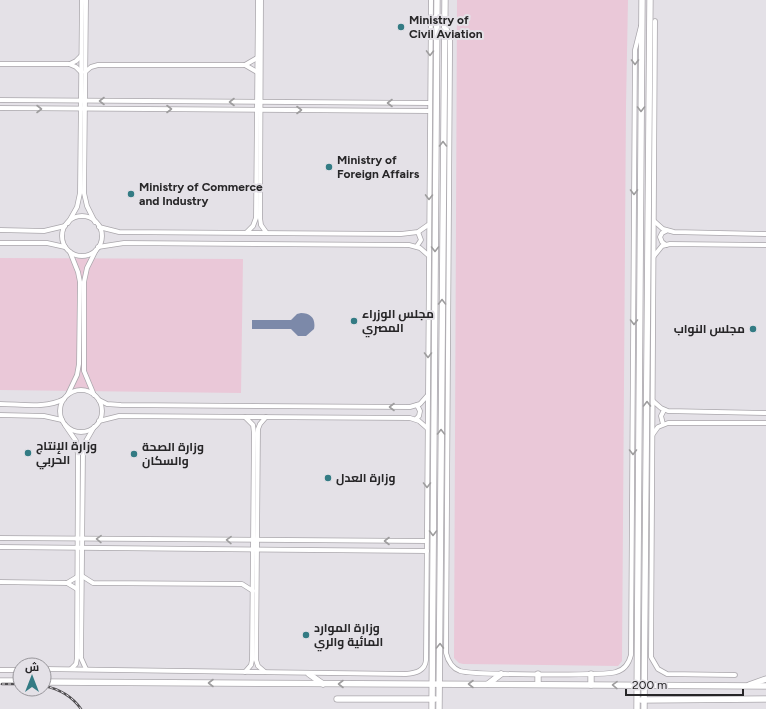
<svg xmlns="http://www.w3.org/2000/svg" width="766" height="709" font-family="Figtree,Cairo,sans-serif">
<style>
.green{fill:#eac8d8}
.water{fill:#7c89a9}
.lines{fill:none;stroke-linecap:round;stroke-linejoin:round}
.minor-casing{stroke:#aaa7ac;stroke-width:5.5}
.tertiary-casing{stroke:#aaa7ac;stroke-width:7}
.minor{stroke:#fff;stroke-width:4}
.tertiary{stroke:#fff;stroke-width:5.5}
.rail-casing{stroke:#504e51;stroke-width:2.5}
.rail{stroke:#e4e1e7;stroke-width:1;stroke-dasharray:3;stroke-linecap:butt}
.oneway{stroke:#9e9d9e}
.poi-dot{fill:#337b84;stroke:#e4e1e7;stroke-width:1.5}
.labels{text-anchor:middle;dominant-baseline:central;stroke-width:4;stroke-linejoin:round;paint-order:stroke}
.poi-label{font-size:12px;font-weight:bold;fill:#272628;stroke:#e4e1e7;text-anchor:start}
</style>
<rect width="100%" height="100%" fill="#e4e1e7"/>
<g class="green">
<polygon points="457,0 628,0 626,106 622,661 618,666 463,664 459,663 454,658"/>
<polygon points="0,258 243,259 241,393 0,390"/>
</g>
<path class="water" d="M301,313C311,313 316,319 314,329L306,336H298L291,329H252V320H291L297,314Z"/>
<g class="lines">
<g class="minor-casing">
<g id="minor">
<polyline points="86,0 84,193 87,206 95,222"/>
<polyline points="261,0 260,218 261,225 266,232"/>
<polyline points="655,21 651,657 658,669 667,674 735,675"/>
<path d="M446,27L450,38V54L446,653C448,661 452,668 460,671C472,675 604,676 616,672C624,670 629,663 631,655L635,50L641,26"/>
<polyline points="0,64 69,64 76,67 81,72"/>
<polyline points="70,64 76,61 81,56"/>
<polyline points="245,65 257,72"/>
<polyline points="85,72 91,67 98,65 245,65 257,58"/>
<polyline points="0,100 429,103"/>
<polyline points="0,108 429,111"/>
<circle cx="82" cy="236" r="20"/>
<polyline points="654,221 663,229 674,232 766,234"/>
<polyline points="68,223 77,207 80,193 82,0"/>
<polyline points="99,227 119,232 401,234 418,232 428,225"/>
<polyline points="0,230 44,231 65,226"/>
<polyline points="247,232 253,226 256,218 258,0"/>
<polyline points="0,243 47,243 65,247"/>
<polyline points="666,245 662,242 660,237 662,233 666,231"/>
<polyline points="417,246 421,240 418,232"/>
<polyline points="98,247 124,243 409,245 420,248 428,255"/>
<polyline points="654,256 662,246 670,244 766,245"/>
<circle cx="81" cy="411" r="21"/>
<polyline points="68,394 77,375 79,364 80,282 78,272 70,252"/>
<polyline points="94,395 84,371 84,282 87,268 96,250"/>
<polyline points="99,400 107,404 121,405 410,407 420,404 427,396"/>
<polyline points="653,401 661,408 668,411 766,413"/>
<path d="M0,404C20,404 46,409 64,399"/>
<polyline points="0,415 44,416 62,420"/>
<polyline points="245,417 253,425 254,433 252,660 251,665 245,672"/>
<polyline points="416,419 419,416 420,411 417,405"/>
<polyline points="99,421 119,416 410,418 419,421 427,428"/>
<polyline points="663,424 661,416 664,410"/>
<polyline points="65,425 76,441 78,455 77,658 76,664 71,669"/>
<polyline points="653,434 658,427 668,423 766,423"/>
<polyline points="0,538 426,541"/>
<polyline points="0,547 427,551"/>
<polyline points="82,576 93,583 242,584 253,591"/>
<polyline points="0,582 67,583 77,577"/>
<polyline points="67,583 77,589"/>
<path d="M44,669L406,674C416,673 425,671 426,660L431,0"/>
<polyline points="86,669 81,658 83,449 86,441 94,427"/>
<polyline points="0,670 20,670"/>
<polyline points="265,672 258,666 256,660 258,429 260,424 266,417"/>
</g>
</g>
<g class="tertiary-casing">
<g id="tertiary">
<polyline points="431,22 437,16"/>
<polyline points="309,674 323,684"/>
<polyline points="0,681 20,681"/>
<polyline points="44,682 766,686"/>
<polyline points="488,684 501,674"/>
<polyline points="538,684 538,674"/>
<polyline points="591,685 591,674"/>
<polyline points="749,685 766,679"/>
<polyline points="337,699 435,699"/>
<polyline points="641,700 766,699"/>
<polyline points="432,709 437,0"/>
<polyline points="439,709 445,0"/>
<polyline points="637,709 642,0"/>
<polyline points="644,709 650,0"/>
</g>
</g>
<use href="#minor" class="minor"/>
<use href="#tertiary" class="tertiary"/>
<g class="rail-casing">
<g id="rail">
<polyline points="2,684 20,684"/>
<path d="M44,686C59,689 72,696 81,709"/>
</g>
</g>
<use href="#rail" class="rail"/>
</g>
<defs><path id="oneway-chevron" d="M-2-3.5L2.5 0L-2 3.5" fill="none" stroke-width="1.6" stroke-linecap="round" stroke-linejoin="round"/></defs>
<g class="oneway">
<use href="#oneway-chevron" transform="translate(430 53) rotate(91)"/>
<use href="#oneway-chevron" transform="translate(635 62) rotate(90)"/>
<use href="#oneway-chevron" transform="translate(102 101) rotate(-180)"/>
<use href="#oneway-chevron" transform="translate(232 102) rotate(-180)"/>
<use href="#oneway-chevron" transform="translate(390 103) rotate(-180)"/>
<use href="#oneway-chevron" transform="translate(39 109)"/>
<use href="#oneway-chevron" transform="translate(169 109)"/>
<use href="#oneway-chevron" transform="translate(641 109) rotate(90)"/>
<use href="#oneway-chevron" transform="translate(299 110)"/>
<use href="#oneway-chevron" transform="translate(443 144) rotate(-90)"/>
<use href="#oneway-chevron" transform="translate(634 192) rotate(90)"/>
<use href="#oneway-chevron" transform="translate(429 197) rotate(91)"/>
<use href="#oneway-chevron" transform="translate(435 249) rotate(90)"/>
<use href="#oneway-chevron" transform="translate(442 302) rotate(-90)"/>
<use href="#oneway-chevron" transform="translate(634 322) rotate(90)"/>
<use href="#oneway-chevron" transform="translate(428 355) rotate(90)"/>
<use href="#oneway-chevron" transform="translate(647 404) rotate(-90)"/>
<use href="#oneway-chevron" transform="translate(392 407) rotate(-180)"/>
<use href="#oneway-chevron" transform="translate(441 432) rotate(-90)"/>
<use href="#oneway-chevron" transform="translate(633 452) rotate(90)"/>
<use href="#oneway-chevron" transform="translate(427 485) rotate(90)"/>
<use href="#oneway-chevron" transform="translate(433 533) rotate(90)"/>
<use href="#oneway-chevron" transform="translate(99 539) rotate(-179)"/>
<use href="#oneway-chevron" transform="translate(229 540) rotate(-179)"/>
<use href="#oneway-chevron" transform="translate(387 541) rotate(-180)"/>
<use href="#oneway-chevron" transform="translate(440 646) rotate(-89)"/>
<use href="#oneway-chevron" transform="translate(211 683) rotate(-180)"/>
<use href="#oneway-chevron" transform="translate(341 684) rotate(180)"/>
<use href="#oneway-chevron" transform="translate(471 684) rotate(-180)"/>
<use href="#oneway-chevron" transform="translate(615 685) rotate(-179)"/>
</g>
<g class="poi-dot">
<circle cx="401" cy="27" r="4"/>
<circle cx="329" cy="167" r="4"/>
<circle cx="131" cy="194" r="4"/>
<circle cx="354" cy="321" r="4"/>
<circle cx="753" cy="329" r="4"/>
<circle cx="28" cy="453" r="4"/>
<circle cx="134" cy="454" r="4"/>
<circle cx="328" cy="478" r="4"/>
<circle cx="306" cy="635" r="4"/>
</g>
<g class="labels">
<g class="poi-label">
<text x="409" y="20">Ministry of<tspan x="409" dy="14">Civil Aviation</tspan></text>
<text x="337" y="160">Ministry of<tspan x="337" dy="14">Foreign Affairs</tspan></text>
<text x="139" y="187">Ministry of Commerce<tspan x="139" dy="14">and Industry</tspan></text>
<text x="362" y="314">مجلس الوزراء<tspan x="362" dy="14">المصري</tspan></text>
<text x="745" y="329" text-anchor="end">مجلس النواب</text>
<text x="36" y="446">وزارة الإنتاج<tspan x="36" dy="14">الحربي</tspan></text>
<text x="142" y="447">وزارة الصحة<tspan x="142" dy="14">والسكان</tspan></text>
<text x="336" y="478">وزارة العدل</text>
<text x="314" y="628">وزارة الموارد<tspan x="314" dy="14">المائية والري</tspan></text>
</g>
</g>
<g transform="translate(32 677)"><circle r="19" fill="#e4e1e7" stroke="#98969b"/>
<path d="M0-3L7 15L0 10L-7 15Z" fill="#337b84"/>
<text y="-6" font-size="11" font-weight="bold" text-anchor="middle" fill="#272628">ش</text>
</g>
<path d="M626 689v6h117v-6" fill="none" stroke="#272628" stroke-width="2"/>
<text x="632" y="689" font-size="12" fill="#272628" stroke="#e4e1e7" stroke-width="3" paint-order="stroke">200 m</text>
</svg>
